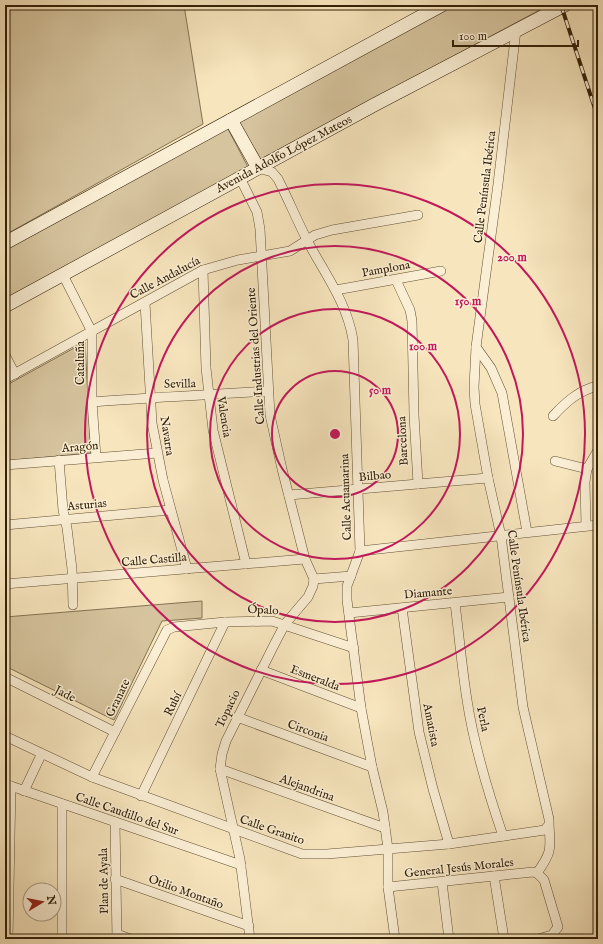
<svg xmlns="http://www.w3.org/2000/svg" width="603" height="944" font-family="'IM FELL English',serif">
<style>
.green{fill:#d6c49e;stroke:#847252}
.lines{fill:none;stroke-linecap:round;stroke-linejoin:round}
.street-casing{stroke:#635134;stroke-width:10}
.secondary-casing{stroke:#322007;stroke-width:14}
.street{stroke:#faeed4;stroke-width:9}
.secondary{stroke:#faeed4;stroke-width:13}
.rail-casing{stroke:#322007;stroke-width:4}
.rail{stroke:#faeed4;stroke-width:2.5;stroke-dasharray:8;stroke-linecap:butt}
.ring{fill:none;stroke:#c2185b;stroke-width:2}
.labels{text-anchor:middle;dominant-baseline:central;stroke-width:3;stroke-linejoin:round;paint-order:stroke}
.street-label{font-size:12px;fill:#322007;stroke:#faeed4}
.centre{fill:#c2185b;stroke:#faeed4;stroke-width:2}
.ring-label{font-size:12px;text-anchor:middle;font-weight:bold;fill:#c2185b;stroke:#faeed4;stroke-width:3;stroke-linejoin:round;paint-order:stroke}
</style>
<rect width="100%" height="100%" fill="#f7e5bd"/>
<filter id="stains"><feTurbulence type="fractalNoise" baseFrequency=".005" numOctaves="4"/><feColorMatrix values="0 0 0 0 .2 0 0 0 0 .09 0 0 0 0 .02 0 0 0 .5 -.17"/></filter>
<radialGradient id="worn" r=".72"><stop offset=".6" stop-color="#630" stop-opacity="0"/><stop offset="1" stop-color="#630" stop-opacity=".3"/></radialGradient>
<g class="green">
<polygon points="38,5 184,5 203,124 5,235 5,10"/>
<polygon points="454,5 549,5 257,161 239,122"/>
<polygon points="227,127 248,167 5,299 5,249"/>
<polygon points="85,342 91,453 5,461 5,386"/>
<polygon points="202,601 202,618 162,621 114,720 5,666 5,617"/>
</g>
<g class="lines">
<g class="street-casing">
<g id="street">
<path d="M516,30L498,184L476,347L474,387L475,404L488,478L501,536L523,707L549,819C549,847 555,848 537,873"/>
<path d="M258,168L272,172L278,179C288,199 297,220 307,240C324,273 347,302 353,340L360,551L347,586V600L361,708L372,767L383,812L388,849V887L395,939"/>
<polyline points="240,178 257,212 260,229 270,415 282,469 305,559 314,579"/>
<polyline points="203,270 206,368 213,430 246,564"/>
<polyline points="63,275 92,332 92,402 96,457"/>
<polyline points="396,280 410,310 412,321 414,415 418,484"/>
<polyline points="336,290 441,271"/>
<polyline points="145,303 152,423 163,480 187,569"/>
<polyline points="476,347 491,368 502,393 527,532"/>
<polyline points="5,355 15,374"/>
<polyline points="5,379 203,270 238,260 290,251 315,235 332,230 418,215"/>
<path d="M92,402C151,397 209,395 268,391"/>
<path d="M553,416C566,402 579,390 598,386"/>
<polyline points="59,460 63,510 67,528 72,569 73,605"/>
<polyline points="555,461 587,469"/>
<polyline points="5,465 157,453"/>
<polyline points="289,495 488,478"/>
<polyline points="5,525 170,510"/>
<polyline points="586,526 585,482 587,469 598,450"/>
<polyline points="360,551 598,525"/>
<polyline points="314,579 351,576"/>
<polyline points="5,584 305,559"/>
<path d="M455,603C459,635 462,668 467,700C474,747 488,792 503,836"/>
<polyline points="402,608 419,732 433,789 449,844"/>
<polyline points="349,613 509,597"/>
<polyline points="261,670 361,708"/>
<polyline points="5,677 115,732"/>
<polyline points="237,717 372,767"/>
<polyline points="5,736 92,777 302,854 327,854 449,844 545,830 547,827"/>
<polyline points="220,769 385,828"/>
<polyline points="92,777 167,630 174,627 225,622 272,621 354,648"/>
<polyline points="5,784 241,865"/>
<polyline points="24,791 41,755"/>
<polyline points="141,796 225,622"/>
<polyline points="62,804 62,939"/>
<polyline points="115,822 117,939"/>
<polyline points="494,876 504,939"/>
<polyline points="115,879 249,926"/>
<polyline points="442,882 449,939"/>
<polyline points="388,887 533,872 537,873 544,880 558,927 552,935 538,939"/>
<polyline points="117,934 130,939"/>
<polyline points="8,939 11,786"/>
<polyline points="250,939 240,859 220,769 222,754 226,741 274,645 285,624 308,597 313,586 314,579"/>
</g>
</g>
<g class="secondary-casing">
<g id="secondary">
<polyline points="231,120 258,168"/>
<polyline points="5,243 442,5"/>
<polyline points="5,306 374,105 565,5"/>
</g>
</g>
<use href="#street" class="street"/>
<use href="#secondary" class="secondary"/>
<g class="rail-casing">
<polyline id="rail" points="561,5 598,118"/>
</g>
<use href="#rail" class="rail"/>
</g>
<g class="ring">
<circle cx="335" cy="434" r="63"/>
<circle cx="335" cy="434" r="125"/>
<circle cx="335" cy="434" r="188"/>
<circle cx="335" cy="434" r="250"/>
</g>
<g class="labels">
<g class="street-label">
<text transform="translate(284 154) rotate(-28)">Avenida Adolfo López Mateos</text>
<text transform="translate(485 187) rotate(-83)">Calle Península Ibérica</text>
<text transform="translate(386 269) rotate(-10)">Pamplona</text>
<text transform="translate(165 278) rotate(-28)">Calle Andalucía</text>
<text transform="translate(256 356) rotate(-94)">Calle Industrias del Oriente</text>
<text transform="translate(80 363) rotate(-90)">Cataluña</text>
<text transform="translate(180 384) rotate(-1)">Sevilla</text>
<text transform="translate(224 417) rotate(81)">Valencia</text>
<text transform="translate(167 436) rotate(81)">Navarra</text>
<text transform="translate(403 441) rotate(-93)">Barcelona</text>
<text transform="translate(80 447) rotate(-5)">Aragón</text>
<text transform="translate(375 476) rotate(-5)">Bilbao</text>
<text transform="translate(346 497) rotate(-92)">Calle Acuamarina</text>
<text transform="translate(87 505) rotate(-5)">Asturias</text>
<text transform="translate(154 560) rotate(-5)">Calle Castilla</text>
<text transform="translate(519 586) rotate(82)">Calle Península Ibérica</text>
<text transform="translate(428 593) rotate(-5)">Diamante</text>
<text transform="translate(263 610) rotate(3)">Ópalo</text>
<text transform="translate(315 678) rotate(21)">Esmeralda</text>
<text transform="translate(65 694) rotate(27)">Jade</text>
<text transform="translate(118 698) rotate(-64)">Granate</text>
<text transform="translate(173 704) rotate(-64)">Rubí</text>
<text transform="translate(228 709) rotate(-64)">Topacio</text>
<text transform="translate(483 719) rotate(78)">Perla</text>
<text transform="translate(431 725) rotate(79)">Amatista</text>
<text transform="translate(308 731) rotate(20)">Circonia</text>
<text transform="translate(307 788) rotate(20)">Alejandrina</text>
<text transform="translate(127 814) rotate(19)">Calle Caudillo del Sur</text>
<text transform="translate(272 830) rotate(19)">Calle Granito</text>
<text transform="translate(459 868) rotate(-6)">General Jesús Morales</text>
<text transform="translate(104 881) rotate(-91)">Plan de Ayala</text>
<text transform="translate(186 892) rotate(20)">Otilio Montaño</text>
</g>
</g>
<circle cx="335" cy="434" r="6" class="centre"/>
<g class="ring-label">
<text x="512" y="261">200 m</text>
<text x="468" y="305">150 m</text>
<text x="423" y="350">100 m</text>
<text x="380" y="394">50 m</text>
</g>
<rect width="603" height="944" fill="none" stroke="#f7e5bd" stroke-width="20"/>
<rect x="6" y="6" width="591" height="932" fill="none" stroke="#322007" stroke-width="2"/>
<rect x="10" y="10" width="583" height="924" fill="none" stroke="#322007"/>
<g transform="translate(42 902) rotate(80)"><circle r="19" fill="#faeed4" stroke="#aa9c82"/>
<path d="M0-3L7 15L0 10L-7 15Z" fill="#8f2418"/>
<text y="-6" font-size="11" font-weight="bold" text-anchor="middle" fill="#322007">N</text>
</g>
<path d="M453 40v6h125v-6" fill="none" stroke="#322007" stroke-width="2"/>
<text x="459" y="40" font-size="12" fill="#322007" stroke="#faeed4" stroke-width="3" paint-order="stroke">100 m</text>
<rect width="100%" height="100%" filter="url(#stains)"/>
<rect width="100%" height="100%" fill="url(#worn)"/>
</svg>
